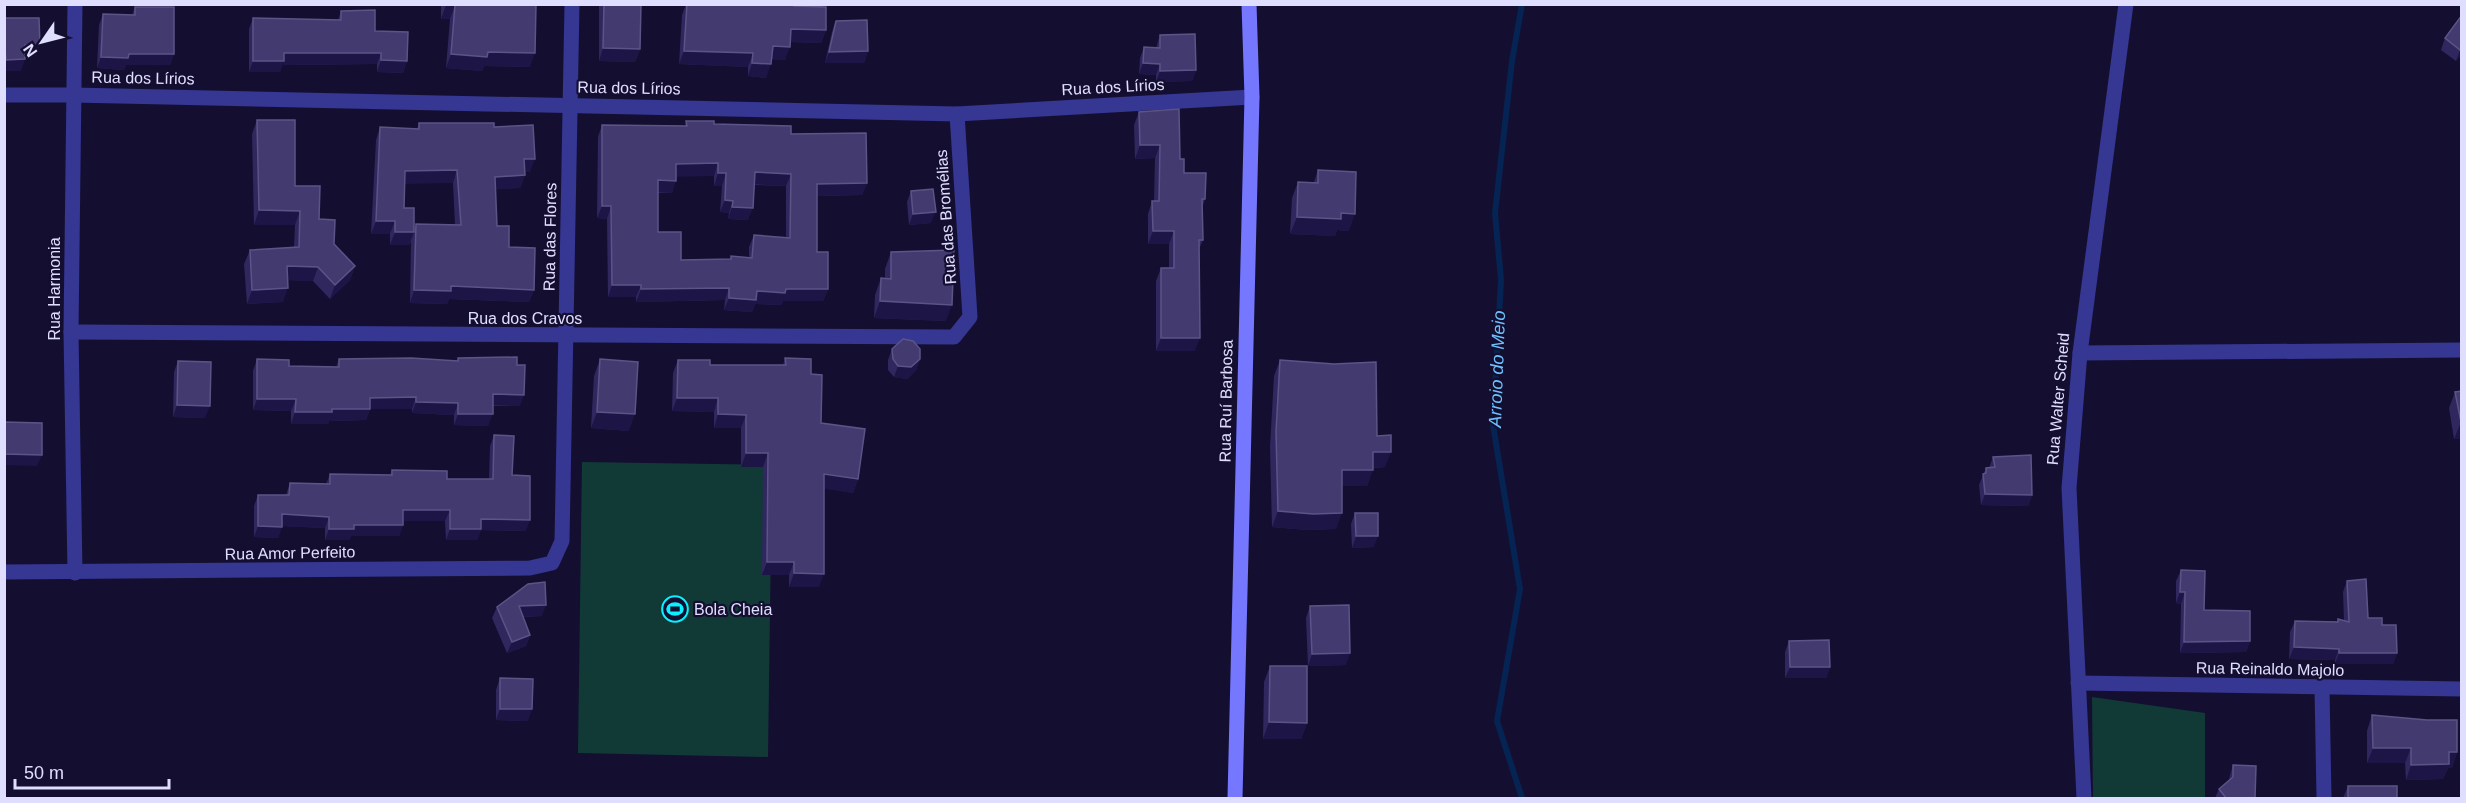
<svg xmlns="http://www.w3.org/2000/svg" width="2466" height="803" font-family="Arial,sans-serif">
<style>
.green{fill:#113a37}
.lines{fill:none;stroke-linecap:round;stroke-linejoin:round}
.stream{stroke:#052453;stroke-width:6}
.street{stroke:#363693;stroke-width:15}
.secondary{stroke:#7577ff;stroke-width:15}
.wall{fill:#30275f;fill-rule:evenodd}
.shaded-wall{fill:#1d1545}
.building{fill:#433a70;stroke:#5c5487;stroke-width:1.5;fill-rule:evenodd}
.labels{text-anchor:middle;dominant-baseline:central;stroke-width:4.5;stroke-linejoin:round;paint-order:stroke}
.street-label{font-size:16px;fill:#e0deff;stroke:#140f30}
.poi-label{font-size:16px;fill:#e0deff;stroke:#140f30;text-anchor:start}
.water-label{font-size:18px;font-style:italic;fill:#6cc1ff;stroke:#140f30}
</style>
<rect width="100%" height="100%" fill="#140f30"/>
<g class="green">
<polygon points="582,462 772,465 768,757 578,753"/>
<polygon points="2092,697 2205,713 2205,798 2093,798"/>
</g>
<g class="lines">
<polyline class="stream" points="1522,4 1512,61 1495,213 1501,280 1493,425 1520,589 1497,721 1522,798"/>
<g class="street">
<polyline points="4,95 73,95 957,114 1252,97"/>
<polyline points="71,332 954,337 970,317 957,114"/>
<polyline points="2080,353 2462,350"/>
<polyline points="4,572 530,568 552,563 562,541 572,4"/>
<polyline points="75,573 71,332 75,4"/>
<polyline points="2078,683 2462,689"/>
<polyline points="2322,688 2324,798"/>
<polyline points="2084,798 2069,488 2080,353 2126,4"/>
</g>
<polyline class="secondary" points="1235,798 1252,97 1249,4"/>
</g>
<g class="wall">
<polygon points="441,4 536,4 530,67 484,66 482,71 446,68 450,19 441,19"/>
<polygon points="599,4 641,4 640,49 635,62 599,61"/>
<polygon points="686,4 794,4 794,6 826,30 821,43 790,42 785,60 771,59 766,78 748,76 748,67 679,64 682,15"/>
<polygon points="135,7 174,54 170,65 126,65 124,70 97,68 99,25 103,14 132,15"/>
<polygon points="341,11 375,31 407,61 403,73 377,72 377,64 282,65 280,72 249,72 249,29 253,18 338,20"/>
<polygon points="2462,15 2462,54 2456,61 2441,50 2445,38"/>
<polygon points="836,21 868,51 864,63 825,63 832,32"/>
<polygon points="1160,35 1196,70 1192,81 1156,82 1156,75 1139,74 1140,58 1144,47 1156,48"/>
<polygon points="1139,112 1180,159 1184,173 1205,199 1202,208 1203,240 1199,249 1195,351 1156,351 1156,281 1161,268 1169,268 1169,244 1148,244 1148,214 1152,201 1154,201 1155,158 1135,159 1134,125"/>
<polygon points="257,120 295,186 319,219 334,244 355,266 350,280 330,299 313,281 287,280 283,302 247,304 244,264 250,250 294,247 295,225 254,225 252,134"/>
<path d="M686,121L714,124L791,134L867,183L862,195L817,196V252L828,289L823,301H783L781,305L755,304L752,312L724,310L725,300L636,302V297H608L607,219L597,218L598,137L602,125L685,126ZM676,176H714V186H722L720,212L729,213L728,219L748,220L754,185L786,186V238L754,235L749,247V257L731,256L730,259L681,260L658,232V193H672Z"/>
<path d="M419,123L494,127L530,172H525V175L520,188L495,189L497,226L534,290L529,302L449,299L447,304L410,303L411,241L409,245H390V234H371L376,140L380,127L417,129ZM405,183H453L455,225L416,224L414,228L404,208Z"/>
<polygon points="1318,170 1349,231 1337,230 1335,236 1290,234 1292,198 1298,182 1314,182"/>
<polygon points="911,191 931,223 909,225 907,202"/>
<polygon points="891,252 946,321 874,318 875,295 881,278 885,278 885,269"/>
<polygon points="892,349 920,359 916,370 907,379 894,377 888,370 888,360"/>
<polygon points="458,358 517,365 520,406 493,406 488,426 454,425 454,415 412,413 412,409 370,409 366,420 329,421 328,424 291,424 291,411 253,410 253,371 257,359 289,366 336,367 339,359 457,361"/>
<polygon points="785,358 811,374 821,423 858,479 853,493 824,488 819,587 789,587 789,575 762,575 763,467 741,467 741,428 714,428 714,412 672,411 673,373 678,360 710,365 783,365"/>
<polygon points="600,359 629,431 591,428 594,376"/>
<polygon points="1280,360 1377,436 1385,467 1373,468 1367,486 1342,486 1336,529 1307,530 1272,527 1270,447 1274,376"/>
<polygon points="178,361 205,418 173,417 174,372"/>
<polygon points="2462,391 2462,438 2454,439 2449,408 2455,392"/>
<polygon points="494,435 512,475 526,531 481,530 477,540 446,540 445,521 403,521 403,525 399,536 351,536 349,540 325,540 325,528 282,526 278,538 254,537 254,506 258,495 286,495 290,483 326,484 330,474 390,475 392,470 447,479 489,479 490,446"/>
<polygon points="1993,457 2032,495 2028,506 1981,505 1979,485 1986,468 1989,468"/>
<polygon points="1355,513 1374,547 1352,548 1351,524"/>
<polygon points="2181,570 2204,610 2250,641 2246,652 2180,653 2181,604 2176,603 2176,581"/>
<polygon points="2347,581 2368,618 2382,625 2397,653 2393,664 2335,664 2335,660 2289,659 2290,632 2295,621 2337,622 2338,619 2344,621 2343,592"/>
<polygon points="1310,606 1346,665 1308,666 1306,618"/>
<polygon points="497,607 542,616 523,617 530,635 526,646 507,653 492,618"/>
<polygon points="1789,641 1830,667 1826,678 1785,678 1785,652"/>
<polygon points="1270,666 1307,723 1301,739 1263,739 1264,682"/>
<polygon points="500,678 528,721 496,720 496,690"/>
<polygon points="2372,715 2457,752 2452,768 2448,768 2443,779 2406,780 2405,763 2367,763 2367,731"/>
<polygon points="2233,765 2255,798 2215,798 2219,789 2229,780 2230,775"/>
<polygon points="2348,786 2397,798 2343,798"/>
</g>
<g class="shaded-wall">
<polygon points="446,5 455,5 450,19 441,19"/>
<polygon points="791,29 826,30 821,43 786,42"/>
<polygon points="25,45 40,45 36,56 21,56"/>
<polygon points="773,46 790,47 785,60 768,59"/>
<polygon points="603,48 640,49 635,62 599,61"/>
<polygon points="2462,48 2462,54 2456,61 2460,50"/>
<polygon points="684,51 753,53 748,67 679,64"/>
<polygon points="868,51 864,63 825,63 829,52"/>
<polygon points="488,52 535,53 530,67 484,66 482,71 446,68 451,54"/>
<polygon points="284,53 381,53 377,64 282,65 280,72 249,72 253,61"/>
<polygon points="129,54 174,54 170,65 126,65 124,70 97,68 101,57"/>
<polygon points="25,59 21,71 4,71 4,63 6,60"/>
<polygon points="381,60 407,61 403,73 377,72"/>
<polygon points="752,63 771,64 766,78 748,76"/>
<polygon points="1143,63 1160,64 1156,75 1139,74"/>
<polygon points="1196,70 1192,81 1156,82 1160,71"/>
<polygon points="1140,145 1160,145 1155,158 1135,159"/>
<polygon points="524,159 535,159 530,172 519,172"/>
<polygon points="718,163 714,176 672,177 676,164"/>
<polygon points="457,170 453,183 401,184 405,171"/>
<polygon points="755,172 791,174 786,186 750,184"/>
<polygon points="718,173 726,173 722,186 714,186"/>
<polygon points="525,175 520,188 490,190 495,177"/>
<polygon points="658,180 676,181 672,193 654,192"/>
<polygon points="867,183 862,195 813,196 817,184"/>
<polygon points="725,200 733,201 729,213 720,212"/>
<polygon points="602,206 611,206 607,219 597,218"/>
<polygon points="732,207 753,208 748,220 728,219"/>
<polygon points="259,210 300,211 295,225 254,225"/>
<polygon points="936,212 931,223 909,225 913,214"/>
<polygon points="1341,213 1355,214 1349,231 1337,230 1335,236 1290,234 1297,217"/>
<polygon points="376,221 395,221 390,234 371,234"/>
<polygon points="1153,231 1174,231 1169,244 1148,244"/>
<polygon points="395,232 414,232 409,245 390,245"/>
<polygon points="287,266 318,267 313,281 281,280"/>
<polygon points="355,266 350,280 330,299 335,285"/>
<polygon points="612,285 641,285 636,297 608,297"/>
<polygon points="451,286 534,290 529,302 449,299 447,304 410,303 414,290"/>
<polygon points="288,288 283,302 247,304 252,290"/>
<polygon points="729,288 725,300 636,302 641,289"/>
<polygon points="786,289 828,289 823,301 783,301 781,305 755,304 752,312 724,310 729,298 757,291"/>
<polygon points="880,301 952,305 946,321 874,318"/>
<polygon points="1161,338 1200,338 1195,351 1156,351"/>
<polygon points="920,359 916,370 907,379 894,377 898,366"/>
<polygon points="493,394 524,395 520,406 488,405"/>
<polygon points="416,397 412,409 370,409 366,420 329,421 328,424 291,424 295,412 370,398"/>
<polygon points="677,398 718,398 714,412 672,411"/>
<polygon points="257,399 296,399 291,411 253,410"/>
<polygon points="416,402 458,403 454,415 412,413"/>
<polygon points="177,405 210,406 205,418 173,417"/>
<polygon points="597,412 635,414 629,431 591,428"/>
<polygon points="458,414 493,414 488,426 454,425"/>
<polygon points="718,414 746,415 741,428 714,428"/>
<polygon points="2462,422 2462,438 2454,439 2461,422"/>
<polygon points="1373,452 1391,452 1385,467 1367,468"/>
<polygon points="746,453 768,453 763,467 741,467"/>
<polygon points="4,454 42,455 37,466 4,465"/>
<polygon points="1342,470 1373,470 1367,486 1336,486"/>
<polygon points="824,474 858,479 853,493 819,488"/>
<polygon points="1985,494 2032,495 2028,506 1981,505"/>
<polygon points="403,510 450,510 445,521 399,521"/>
<polygon points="1278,511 1342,513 1336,529 1307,530 1272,527"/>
<polygon points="282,514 329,517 325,528 278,526"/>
<polygon points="481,519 530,520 526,531 481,530 477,540 446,540 450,529"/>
<polygon points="354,525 403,525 399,536 351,536 349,540 325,540 329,529"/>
<polygon points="258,526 282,527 278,538 254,537"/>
<polygon points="1356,536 1378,536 1374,547 1352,548"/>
<polygon points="767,562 794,562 789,575 762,575"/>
<polygon points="794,573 824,574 819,587 789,587"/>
<polygon points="2180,592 2185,592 2181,604 2176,603"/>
<polygon points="546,605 542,616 515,617 519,606"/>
<polygon points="530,635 526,646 507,653 512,642"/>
<polygon points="2250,641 2246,652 2180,653 2184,642"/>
<polygon points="2294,647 2339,649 2335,660 2289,659"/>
<polygon points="1350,653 1346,665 1308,666 1312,654"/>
<polygon points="2339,653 2397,653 2393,664 2335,664"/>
<polygon points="1790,667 1830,667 1826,678 1785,678"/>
<polygon points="500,709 532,709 528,721 496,720"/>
<polygon points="1269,722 1307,723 1301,739 1263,739"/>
<polygon points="2373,748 2411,748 2405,763 2367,763"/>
<polygon points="2449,752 2457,752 2452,768 2448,768 2443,779 2406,780 2411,765"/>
</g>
<g class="building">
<polygon points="446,4 536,4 535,53 488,52 487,57 451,54 455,5 446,5"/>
<polygon points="604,4 641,4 640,49 603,48"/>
<polygon points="687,4 794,4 794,6 826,7 826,30 791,29 790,47 773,46 771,64 752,63 753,53 684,51"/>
<polygon points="135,7 174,7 174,54 129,54 128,58 101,57 103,14 135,15"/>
<polygon points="375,10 375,31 408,32 407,61 381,60 381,53 284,53 284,61 253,61 253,18 341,20 341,11"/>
<polygon points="2462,15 2462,48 2460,50 2445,38"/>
<polygon points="4,18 39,18 40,45 25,45 25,59 6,60 5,51 4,51"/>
<polygon points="867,20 868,51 829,52 836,21"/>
<polygon points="1195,34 1196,70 1160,71 1160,64 1143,63 1144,47 1160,48 1160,35"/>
<polygon points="1179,109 1180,159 1184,159 1184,173 1206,173 1205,199 1202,199 1203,240 1199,240 1200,338 1161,338 1161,268 1174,268 1174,231 1153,231 1152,201 1159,201 1160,145 1140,145 1139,112"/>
<polygon points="257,120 295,120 295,186 320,186 319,219 335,220 334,244 355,266 335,285 318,267 287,266 288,288 252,290 250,250 299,247 300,211 259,210"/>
<path d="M686,121H714V124L791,126V134L866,133L867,183L817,184V252H828V289H786L785,293L757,291L756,300L729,298V288L641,289V285H612L611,206H602V125L687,126ZM718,163V173H726L725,200L733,201L732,207L753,208L755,172L791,174L790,238L754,235L752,258L731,256V259L681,260V232H658V180L676,181V164Z"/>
<polygon points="419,123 494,123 494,127 533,125 535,159 524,159 525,175 495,177 497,226 509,226 509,247 535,248 534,290 451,286 451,291 414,290 416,224 461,225 457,170 405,171 404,208 414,208 414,232 395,232 395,221 376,221 380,127 419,129"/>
<polygon points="1318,170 1356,172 1355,214 1341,213 1341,219 1297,217 1298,182 1318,183"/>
<polygon points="933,189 936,212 913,214 911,191"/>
<polygon points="954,250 952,305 880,301 881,278 891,279 891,252"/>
<polygon points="903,339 913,341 920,349 920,359 911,367 898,366 893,359 892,349"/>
<polygon points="517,357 517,365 525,365 524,395 493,394 493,414 458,414 458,403 416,402 416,397 370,398 370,409 332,409 332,412 295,412 296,399 257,399 257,359 289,360 289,366 339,367 339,359 411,358 458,361 458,358"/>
<polygon points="785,358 811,359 811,374 822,375 821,423 865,429 858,479 824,474 824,574 794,573 794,562 767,562 768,453 746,453 746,415 718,414 718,398 677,398 678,360 710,360 710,365 786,365"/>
<polygon points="600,359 638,362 635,414 597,412"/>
<polygon points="1280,360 1334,364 1376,362 1377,436 1391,435 1391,452 1373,452 1373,470 1342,470 1342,513 1313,514 1278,511 1276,432"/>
<polygon points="178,361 211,362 210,406 177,405"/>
<polygon points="2462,391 2462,422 2461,422 2455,392"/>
<polygon points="4,422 42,423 42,455 4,454"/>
<polygon points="494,435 514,436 512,475 530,476 530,520 481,519 481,529 450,529 450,510 403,510 403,525 354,525 354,529 329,529 329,517 282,514 282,527 258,526 258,495 289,495 290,483 330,484 330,474 392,475 392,470 447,471 447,479 493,479"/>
<polygon points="2031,455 2032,495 1985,494 1983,474 1986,473 1986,468 1995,467 1993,457"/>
<polygon points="1355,513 1378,513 1378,536 1356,536"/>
<polygon points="2181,570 2205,571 2204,610 2250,611 2250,641 2184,642 2185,592 2180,592"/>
<polygon points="2366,579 2368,618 2382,618 2382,625 2396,625 2397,653 2339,653 2339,649 2294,647 2295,621 2338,622 2338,619 2349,622 2347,581"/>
<polygon points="545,582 546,605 519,606 530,635 512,642 497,607 528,584"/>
<polygon points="1349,605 1350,653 1312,654 1310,606"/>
<polygon points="1829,640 1830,667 1790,667 1789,641"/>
<polygon points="1270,666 1307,666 1307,723 1269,722"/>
<polygon points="500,678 533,679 532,709 500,709"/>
<polygon points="2372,715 2427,720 2457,720 2457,752 2449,752 2449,764 2411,765 2411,748 2373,748"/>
<polygon points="2233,765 2256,766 2255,798 2226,798 2219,789 2233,777"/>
<rect x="2348" y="786" width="49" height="12"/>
</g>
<defs>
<g id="stadium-ring" transform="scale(1.35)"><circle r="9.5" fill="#140f30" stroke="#0af0ff" stroke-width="1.5"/><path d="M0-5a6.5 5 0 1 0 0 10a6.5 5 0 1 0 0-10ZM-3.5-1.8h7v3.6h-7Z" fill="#0af0ff"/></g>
</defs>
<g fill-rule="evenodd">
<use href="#stadium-ring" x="675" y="609"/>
</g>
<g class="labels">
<g class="street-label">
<text transform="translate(143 78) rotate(1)">Rua dos Lírios</text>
<text transform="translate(1113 87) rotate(-3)">Rua dos Lírios</text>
<text transform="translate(629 88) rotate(1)">Rua dos Lírios</text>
<text transform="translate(946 217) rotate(-94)">Rua das Bromélias</text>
<text transform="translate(550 237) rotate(-89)">Rua das Flores</text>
<text transform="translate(54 289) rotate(-90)">Rua Harmonia</text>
<text x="525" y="318">Rua dos Cravos</text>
<text transform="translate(2058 399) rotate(-85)">Rua Walter Scheid</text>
<text transform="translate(1226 401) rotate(-89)">Rua Ruí Barbosa</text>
<text transform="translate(290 553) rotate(-1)">Rua Amor Perfeito</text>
<text transform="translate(2270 669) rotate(1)">Rua Reinaldo Majolo</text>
</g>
<g class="poi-label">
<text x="694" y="609">Bola Cheia</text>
</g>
<g class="water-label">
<text transform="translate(1497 369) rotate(-88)">Arroio do Meio</text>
</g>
</g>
<rect width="2466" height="803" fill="none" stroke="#e0deff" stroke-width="12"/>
<g transform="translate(42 42) rotate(235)" stroke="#140f30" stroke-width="4.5" paint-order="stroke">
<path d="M0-4.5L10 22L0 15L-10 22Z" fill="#e0deff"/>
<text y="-9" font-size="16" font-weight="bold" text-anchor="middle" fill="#e0deff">N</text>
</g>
<path d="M15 779v9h154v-9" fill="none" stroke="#e0deff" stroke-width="3"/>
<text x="24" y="779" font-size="18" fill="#e0deff" stroke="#140f30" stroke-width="4.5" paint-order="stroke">50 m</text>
</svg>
